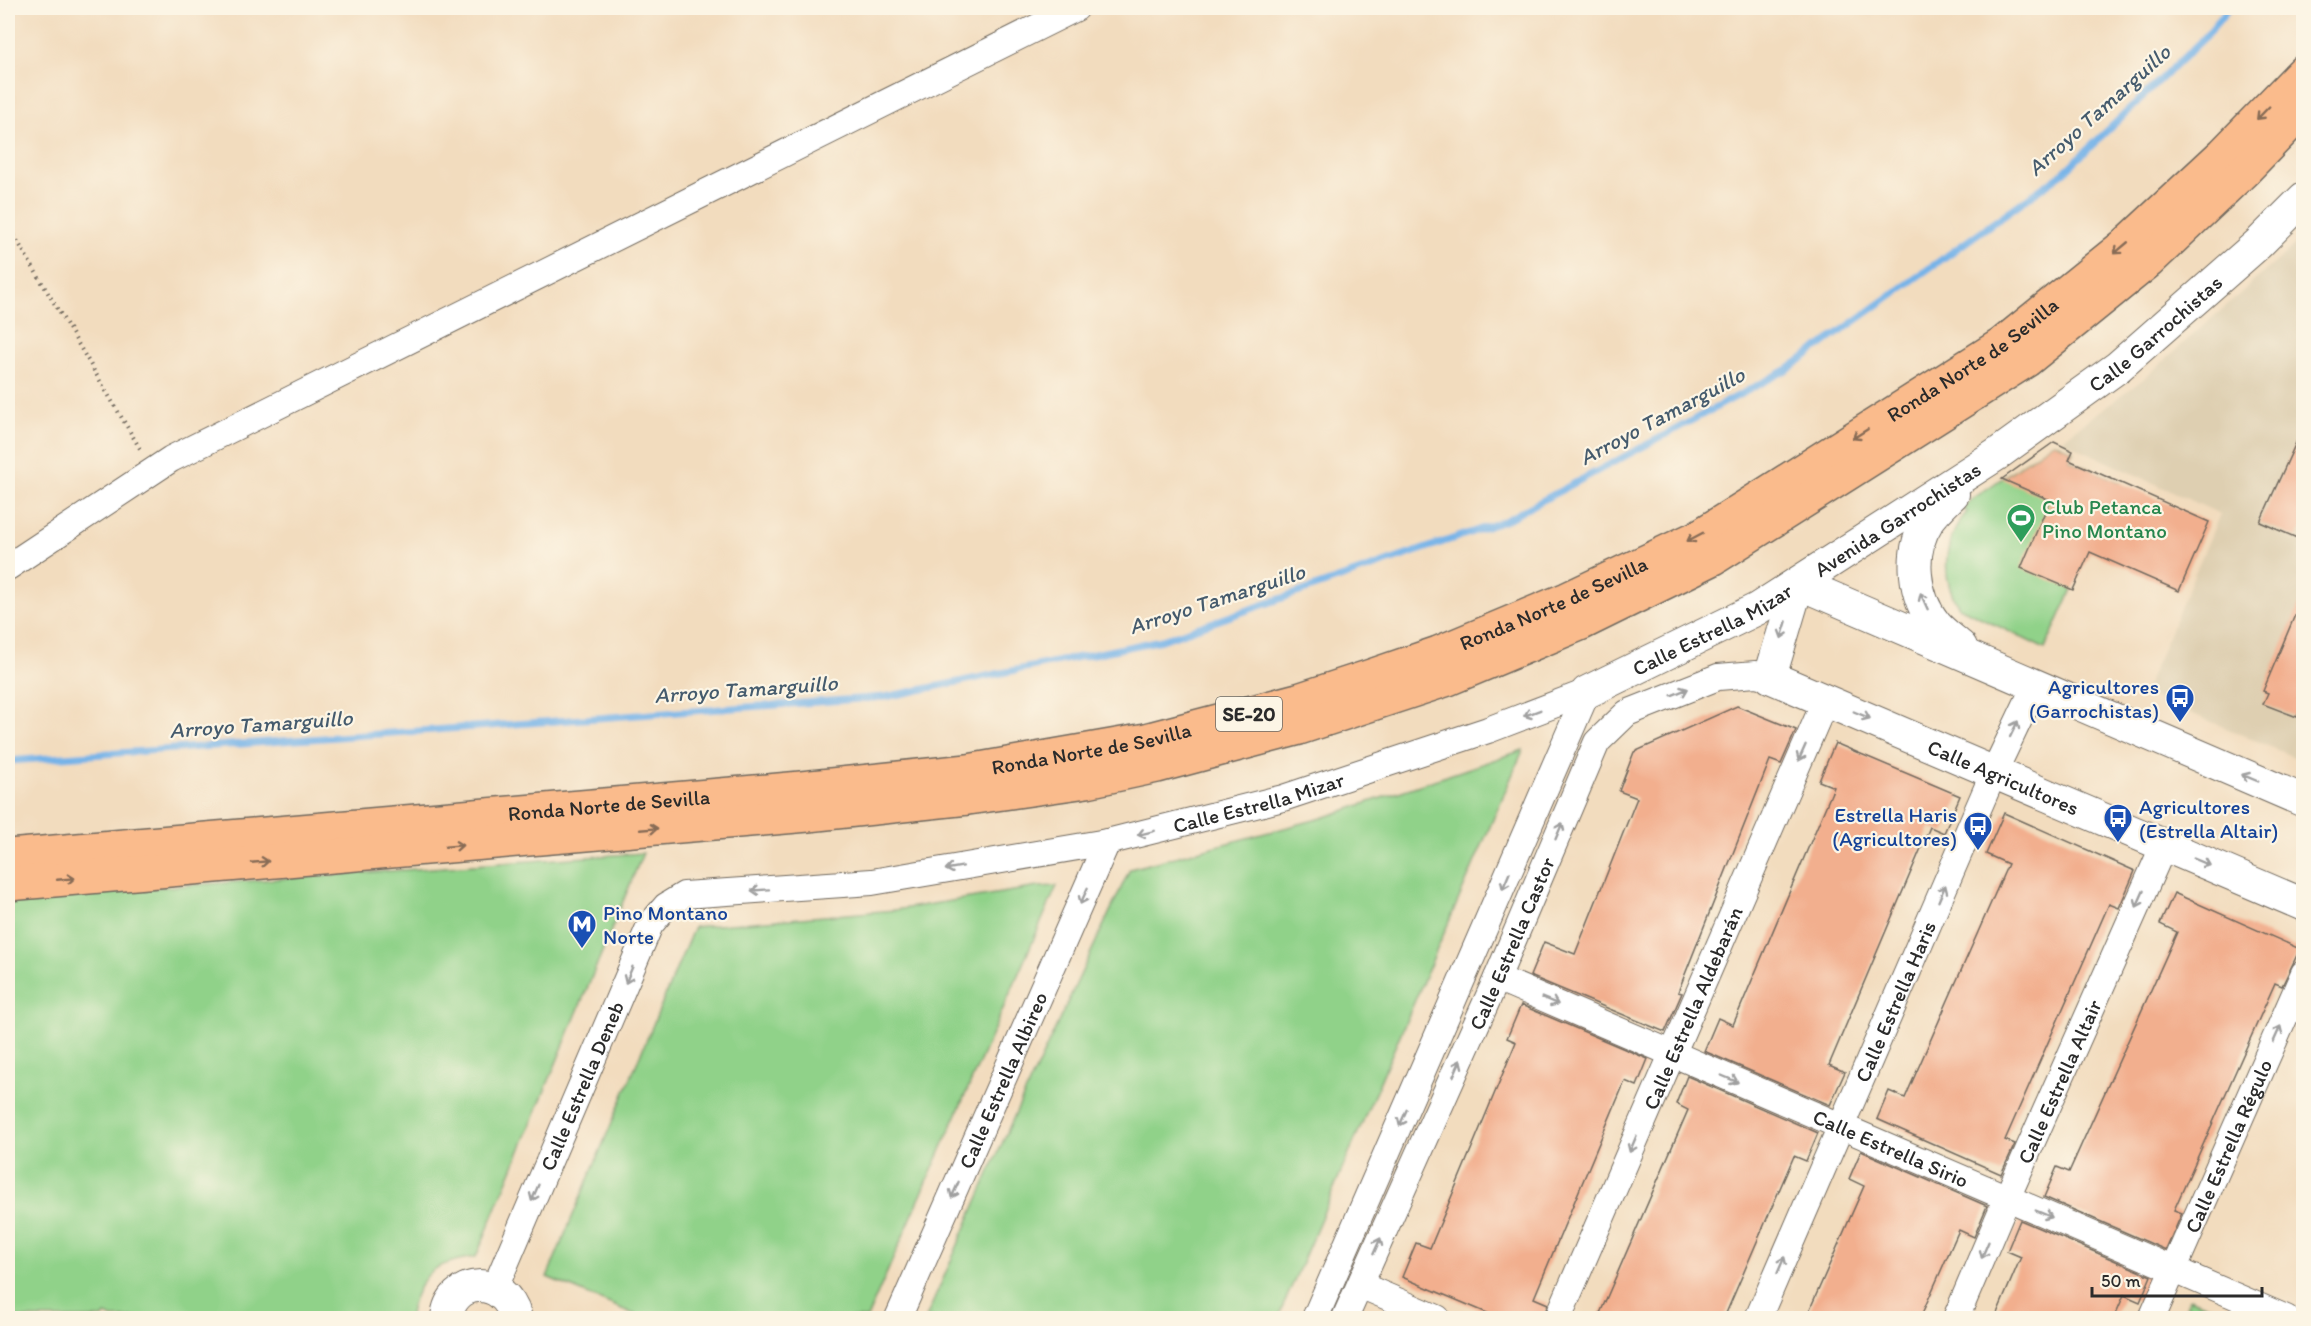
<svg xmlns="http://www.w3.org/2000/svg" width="2311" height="1326" font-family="Itim,sans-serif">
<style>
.built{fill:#decfb1}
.green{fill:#90d289;stroke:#5e7e5a;stroke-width:1.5}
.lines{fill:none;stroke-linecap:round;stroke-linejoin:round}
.stream{stroke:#76b3e8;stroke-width:7}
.building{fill:#f2af8e}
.minor-casing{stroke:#71695e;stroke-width:28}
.tertiary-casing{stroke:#71695e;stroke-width:34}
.trunk-casing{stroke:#71695e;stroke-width:36}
.path{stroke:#71695e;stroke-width:4;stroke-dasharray:1.5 4.5;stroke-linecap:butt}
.minor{stroke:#fff;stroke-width:26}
.tertiary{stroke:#fff;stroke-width:32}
.trunk{stroke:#fabb8c;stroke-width:33}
.oneway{stroke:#886c57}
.oneway2{stroke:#a0a0a0}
.labels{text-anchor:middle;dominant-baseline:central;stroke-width:4.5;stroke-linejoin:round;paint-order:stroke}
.shield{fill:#fcf5e5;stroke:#6a6863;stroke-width:1.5}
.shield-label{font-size:20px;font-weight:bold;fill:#2b2b2b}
.street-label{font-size:21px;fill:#2b2b2b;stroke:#fcf5e5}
.leisure-label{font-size:21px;fill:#27864d;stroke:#fcf5e5;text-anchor:start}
.transit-label{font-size:21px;fill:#164399;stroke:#fcf5e5;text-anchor:end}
.water-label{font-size:22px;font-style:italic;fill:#455b6d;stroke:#fcf5e5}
</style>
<rect width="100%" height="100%" fill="#fcf5e5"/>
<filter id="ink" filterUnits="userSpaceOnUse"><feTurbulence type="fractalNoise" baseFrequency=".0167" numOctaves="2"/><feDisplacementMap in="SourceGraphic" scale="12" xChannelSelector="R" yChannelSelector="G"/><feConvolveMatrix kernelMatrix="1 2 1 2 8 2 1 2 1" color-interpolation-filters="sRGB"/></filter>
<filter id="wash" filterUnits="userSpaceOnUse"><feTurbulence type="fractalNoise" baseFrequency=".008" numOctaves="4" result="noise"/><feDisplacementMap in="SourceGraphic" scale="24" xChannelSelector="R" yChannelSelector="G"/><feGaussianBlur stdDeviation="1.35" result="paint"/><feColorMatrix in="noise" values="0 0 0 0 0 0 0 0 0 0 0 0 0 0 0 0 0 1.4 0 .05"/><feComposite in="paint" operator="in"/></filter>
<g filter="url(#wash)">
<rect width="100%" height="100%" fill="#f2dcbe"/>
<polygon class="built" points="2303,238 2303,761 2144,693 2220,514 2061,440 2142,380"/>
<g class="green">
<path d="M2054,442L2073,451L2069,460L2120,483L2045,649L1959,607C1939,576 1944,539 1967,512L1963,508L1971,500Z"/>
<polygon points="1523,750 1278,1318 926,1318 1011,1123 1130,869 1322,818"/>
<path d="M643,853L476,1257C464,1258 440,1264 431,1272C420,1282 410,1304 410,1318H113L105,1315L103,1318H8V898Z"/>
<polygon points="1057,886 867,1318 643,1318 547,1277 694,927 895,910 1038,887"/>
<polygon points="2190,1298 2238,1318 2181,1318"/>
</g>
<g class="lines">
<polyline class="stream" points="8,761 885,697 1162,640 1504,521 1788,369 2063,173 2205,37 2229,8"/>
</g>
<g id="blocks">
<g class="building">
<polygon points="2304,425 2304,524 2297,538 2260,522"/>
<polygon points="2054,442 2073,451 2069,460 2209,522 2179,591 2090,552 2073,590 2021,568 2050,500 2002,479"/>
<polygon points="2303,596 2304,701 2297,717 2263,704 2268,693 2263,691"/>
<polygon points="1737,706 1796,730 1781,764 1770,760 1678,992 1682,993 1665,1032 1530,976 1544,942 1575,954 1637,798 1619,791 1634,752"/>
<polygon points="1835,743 1960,796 1944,833 1930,827 1829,1065 1845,1072 1830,1105 1704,1051 1718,1018 1733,1025 1834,787 1819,781"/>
<polygon points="2004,813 2135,871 2119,908 2109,904 2005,1140 2015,1144 2001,1174 1877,1119 1889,1091 1905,1098 2008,864 1986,854"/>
<polygon points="2174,893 2300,949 2282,986 2275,983 2174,1210 2182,1213 2166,1250 2044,1197 2057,1167 2069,1172 2177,932 2160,924"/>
<polygon points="1521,1005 1648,1059 1637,1086 1625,1081 1534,1298 1548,1304 1543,1318 1499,1318 1402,1277 1416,1243 1430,1248 1516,1042 1507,1038"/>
<polygon points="1687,1076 1818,1133 1806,1161 1794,1156 1724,1318 1598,1318 1688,1110 1676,1104"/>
<polygon points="1861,1151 1987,1206 1974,1237 1959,1230 1920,1318 1806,1318 1864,1186 1849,1179"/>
<polygon points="2020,1220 2151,1276 2140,1302 2124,1295 2114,1318 1995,1318 2021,1257 2007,1251"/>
</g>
</g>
</g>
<g filter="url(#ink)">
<use href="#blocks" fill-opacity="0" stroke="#71695e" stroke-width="1.5"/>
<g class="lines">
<g class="minor-casing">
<g id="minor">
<polyline points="8,567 171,459 1076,8"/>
<path id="s1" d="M1497,978L2286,1318"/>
<polyline points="1360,1285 1437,1318"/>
<path id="s2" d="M495,1288L650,925L666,906L684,895L872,882L1107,842L1283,798L1488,730L1587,692"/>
<path id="s3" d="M898,1318L1107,842"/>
<polyline points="1315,1318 1587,692"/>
<path id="s4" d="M1345,1318L1497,978L1597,742L1627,713L1718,677L1756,674L1770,677"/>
<path id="s5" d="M1558,1318L1826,699"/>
<path id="s6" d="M1758,1318L1994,772L2035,686"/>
<path id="s7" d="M1956,1318L2007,1198L2164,845"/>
<path id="s8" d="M2152,1318L2304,973"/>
</g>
</g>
<g class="tertiary-casing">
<g id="tertiary">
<path d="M1953,494C1945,502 1935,511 1928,521C1908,552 1913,597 1936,625C1943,633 1953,640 1961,647"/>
<path id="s9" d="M1798,583L1770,677L2304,905"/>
<polyline points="1798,583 2304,801"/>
<path id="s10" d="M1587,692L1757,609L1996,455L2118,367L2258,244L2304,198"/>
<path d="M447,1318C450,1278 504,1273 516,1318"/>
</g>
</g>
<g class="trunk-casing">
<g id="trunk">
<path id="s11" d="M8,856L801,788L968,771L1146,740L1298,700L1368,677L1438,653L1567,599L1698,537L2001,345L2126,244L2223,154L2304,71"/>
<polyline points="8,884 808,815 968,798 1087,781 1157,766 1299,728 1448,679 1582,623 1714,558 2027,360 2149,261 2243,172 2304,109"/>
</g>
</g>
<polyline class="path" points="8,225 142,452"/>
<use href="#minor" class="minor"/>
<use href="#tertiary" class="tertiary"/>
<use href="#trunk" class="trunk"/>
</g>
<defs><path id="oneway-shaft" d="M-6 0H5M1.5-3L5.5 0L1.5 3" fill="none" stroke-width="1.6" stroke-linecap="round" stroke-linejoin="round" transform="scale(1.5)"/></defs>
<g class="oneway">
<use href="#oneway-shaft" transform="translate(2263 113) rotate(134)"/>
<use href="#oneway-shaft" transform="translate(2121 248) rotate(140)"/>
<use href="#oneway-shaft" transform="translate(1860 434) rotate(148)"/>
<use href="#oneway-shaft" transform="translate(1695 537) rotate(152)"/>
<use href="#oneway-shaft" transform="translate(649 829) rotate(-5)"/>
<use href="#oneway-shaft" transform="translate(454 846) rotate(-5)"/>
<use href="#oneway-shaft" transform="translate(260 862) rotate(-5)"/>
<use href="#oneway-shaft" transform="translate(66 879) rotate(-5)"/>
</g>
<g class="oneway2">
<use href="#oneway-shaft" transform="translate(1924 601) rotate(-114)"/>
<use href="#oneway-shaft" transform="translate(1784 630) rotate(107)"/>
<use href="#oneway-shaft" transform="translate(1680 692) rotate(-22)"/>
<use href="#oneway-shaft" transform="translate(1532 713) rotate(159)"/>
<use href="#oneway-shaft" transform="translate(1862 715) rotate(23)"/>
<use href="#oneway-shaft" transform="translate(2014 729) rotate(-64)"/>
<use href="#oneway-shaft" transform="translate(1802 753) rotate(114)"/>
<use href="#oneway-shaft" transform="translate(2250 778) rotate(-157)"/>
<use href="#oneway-shaft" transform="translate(1559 831) rotate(-67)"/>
<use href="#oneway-shaft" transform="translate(1146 833) rotate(166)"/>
<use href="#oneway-shaft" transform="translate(2202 862) rotate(23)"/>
<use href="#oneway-shaft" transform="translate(954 868) rotate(170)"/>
<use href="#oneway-shaft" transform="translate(1506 881) rotate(113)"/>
<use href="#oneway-shaft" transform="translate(760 890) rotate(176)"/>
<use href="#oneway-shaft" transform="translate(1942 893) rotate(-67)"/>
<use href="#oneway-shaft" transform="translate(1084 896) rotate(114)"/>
<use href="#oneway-shaft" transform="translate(2140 899) rotate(114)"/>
<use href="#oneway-shaft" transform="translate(629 975) rotate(113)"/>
<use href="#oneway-shaft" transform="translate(1550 1001) rotate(23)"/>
<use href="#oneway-shaft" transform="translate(2277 1034) rotate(-66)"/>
<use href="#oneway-shaft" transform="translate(1457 1068) rotate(-66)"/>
<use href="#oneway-shaft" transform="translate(1730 1079) rotate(23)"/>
<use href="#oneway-shaft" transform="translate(1403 1118) rotate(114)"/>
<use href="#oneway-shaft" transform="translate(1633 1144) rotate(113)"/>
<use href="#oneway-shaft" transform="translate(955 1190) rotate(114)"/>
<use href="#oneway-shaft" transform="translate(535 1193) rotate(113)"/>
<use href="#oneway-shaft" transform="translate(2044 1214) rotate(23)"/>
<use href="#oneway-shaft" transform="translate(1377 1246) rotate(-66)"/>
<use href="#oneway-shaft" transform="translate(1985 1250) rotate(113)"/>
<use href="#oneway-shaft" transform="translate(1781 1265) rotate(-67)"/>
</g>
</g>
<defs>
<g id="stadium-pin" transform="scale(1.5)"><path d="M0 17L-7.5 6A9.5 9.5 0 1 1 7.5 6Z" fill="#2e9e5b" stroke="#fcf5e5"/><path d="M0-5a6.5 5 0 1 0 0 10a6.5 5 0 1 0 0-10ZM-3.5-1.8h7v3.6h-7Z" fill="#fff"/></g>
<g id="bus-pin" transform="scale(1.5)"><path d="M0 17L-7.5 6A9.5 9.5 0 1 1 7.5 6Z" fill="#1a4fb4" stroke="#fcf5e5"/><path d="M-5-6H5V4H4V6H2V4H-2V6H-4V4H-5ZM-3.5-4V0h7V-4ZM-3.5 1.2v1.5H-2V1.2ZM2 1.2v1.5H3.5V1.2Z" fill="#fff"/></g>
<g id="metro-pin" transform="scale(1.5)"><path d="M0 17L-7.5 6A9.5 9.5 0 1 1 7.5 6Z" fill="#1a4fb4" stroke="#fcf5e5"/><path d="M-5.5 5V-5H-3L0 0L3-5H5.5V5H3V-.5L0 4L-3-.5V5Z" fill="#fff"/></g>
</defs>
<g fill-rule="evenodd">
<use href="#stadium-pin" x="2021" y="518"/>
<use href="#bus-pin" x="2180" y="698"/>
<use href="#bus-pin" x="2118" y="818"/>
<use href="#bus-pin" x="1978" y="826"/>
<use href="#metro-pin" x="582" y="924"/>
</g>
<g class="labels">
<rect class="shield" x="1216" y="697" width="66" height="34" rx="4.5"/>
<g class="shield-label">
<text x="1249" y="714">SE-20</text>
</g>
<g class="street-label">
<text stroke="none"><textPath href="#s10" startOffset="674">Calle Garrochistas</textPath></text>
<text stroke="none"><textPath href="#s11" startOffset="2061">Ronda Norte de Sevilla</textPath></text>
<text stroke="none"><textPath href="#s10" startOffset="356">Avenida Garrochistas</textPath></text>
<text stroke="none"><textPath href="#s11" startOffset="1575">Ronda Norte de Sevilla</textPath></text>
<text stroke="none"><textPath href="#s10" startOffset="140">Calle Estrella Mizar</textPath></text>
<text stroke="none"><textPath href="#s11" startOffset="1089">Ronda Norte de Sevilla</textPath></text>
<text stroke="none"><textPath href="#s9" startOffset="352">Calle Agricultores</textPath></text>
<text stroke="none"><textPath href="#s2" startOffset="1024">Calle Estrella Mizar</textPath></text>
<text stroke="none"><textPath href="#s11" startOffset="603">Ronda Norte de Sevilla</textPath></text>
<text stroke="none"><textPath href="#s4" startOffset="410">Calle Estrella Castor</textPath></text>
<text stroke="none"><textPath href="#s6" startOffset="345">Calle Estrella Haris</textPath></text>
<text stroke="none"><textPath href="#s5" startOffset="338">Calle Estrella Aldebarán</textPath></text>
<text stroke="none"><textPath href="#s3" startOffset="260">Calle Estrella Albireo</textPath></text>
<text stroke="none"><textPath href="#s7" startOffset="258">Calle Estrella Altair</textPath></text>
<text stroke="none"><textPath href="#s2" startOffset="220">Calle Estrella Deneb</textPath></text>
<text stroke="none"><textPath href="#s8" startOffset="188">Calle Estrella Régulo</textPath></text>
<text stroke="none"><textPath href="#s1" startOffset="429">Calle Estrella Sirio</textPath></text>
</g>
<g class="leisure-label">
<text x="2042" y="506">Club Petanca<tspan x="2042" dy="24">Pino Montano</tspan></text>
</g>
<g class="transit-label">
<text x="2159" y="686">Agricultores<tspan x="2159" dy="24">(Garrochistas)</tspan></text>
<text x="2139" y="806" text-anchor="start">Agricultores<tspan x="2139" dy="24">(Estrella Altair)</tspan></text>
<text x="1957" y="814">Estrella Haris<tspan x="1957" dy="24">(Agricultores)</tspan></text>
<text x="603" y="912" text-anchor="start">Pino Montano<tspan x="603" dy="24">Norte</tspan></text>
</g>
<g class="water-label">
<text transform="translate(2099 110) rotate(-42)">Arroyo Tamarguillo</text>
<text transform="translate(1662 416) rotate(-28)">Arroyo Tamarguillo</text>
<text transform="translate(1217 599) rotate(-18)">Arroyo Tamarguillo</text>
<text transform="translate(746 689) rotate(-4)">Arroyo Tamarguillo</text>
<text transform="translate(261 724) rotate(-4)">Arroyo Tamarguillo</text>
</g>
</g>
<rect width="2311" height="1326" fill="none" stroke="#fcf5e5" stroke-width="30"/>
<path d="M2092 1287v9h170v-9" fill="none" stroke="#2b2b2b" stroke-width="3"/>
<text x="2101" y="1287" font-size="18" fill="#2b2b2b" stroke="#fcf5e5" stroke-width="4.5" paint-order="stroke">50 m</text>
</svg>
